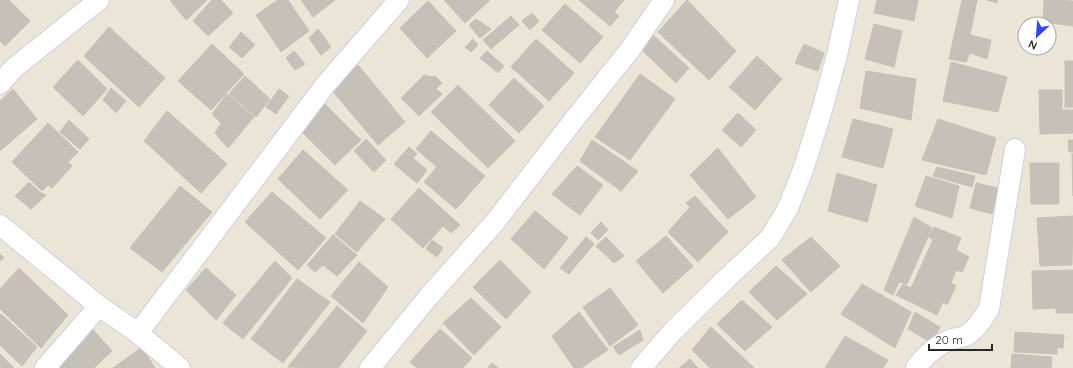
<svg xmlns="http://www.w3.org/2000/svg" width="1073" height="368" font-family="Quicksand,sans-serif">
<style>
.building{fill:#c6c1b8;stroke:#c6c1b2}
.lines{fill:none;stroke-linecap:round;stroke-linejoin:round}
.minor-casing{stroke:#cdcfe2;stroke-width:22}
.minor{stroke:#fff;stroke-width:20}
</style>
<rect width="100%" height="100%" fill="#ebe5d8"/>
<g class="building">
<polygon points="0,0 9,0 30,21 5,46 0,41"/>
<polygon points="170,0 207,0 186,20"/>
<polygon points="212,0 221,0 233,13 208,36 193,21"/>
<polygon points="278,0 288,0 309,31 281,52 256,15"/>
<polygon points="301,0 335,0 313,17"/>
<polygon points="444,0 490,0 465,23"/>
<polygon points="579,0 624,0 614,12 619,16 610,26"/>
<polygon points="687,0 736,51 709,80 658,32"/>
<polygon points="877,0 918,0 914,21 874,13"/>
<polygon points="962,0 977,0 970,35 991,40 987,59 970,53 966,62 949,59"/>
<polygon points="987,0 998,0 997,3"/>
<polygon points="1044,0 1073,1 1073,26 1043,22"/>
<polygon points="428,1 456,31 427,58 400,28"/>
<polygon points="565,4 603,37 580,63 542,30"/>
<polygon points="532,13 539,21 530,30 522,21"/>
<polygon points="511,16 519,25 491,49 483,40"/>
<polygon points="476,19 491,29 480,38 469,25"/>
<polygon points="874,24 902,31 894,67 865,59"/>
<polygon points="109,27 165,78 139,107 84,56"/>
<polygon points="318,29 331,47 321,55 309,38"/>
<polygon points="241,32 255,45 242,58 229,47"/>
<polygon points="653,35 689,68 676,83 641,49"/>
<polygon points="473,39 478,45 471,52 465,47"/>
<polygon points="536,39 574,73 549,101 511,67"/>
<polygon points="212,44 244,74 211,110 178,81"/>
<polygon points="804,44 824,53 818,71 795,63"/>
<polygon points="294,51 305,64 295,70 286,58"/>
<polygon points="487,51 504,66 498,73 480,58"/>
<polygon points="757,56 782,79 755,110 729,87"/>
<polygon points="78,60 107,89 83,116 53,87"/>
<rect x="1065" y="61" width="8" height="46"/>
<polygon points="951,62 1007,77 998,112 943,101"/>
<polygon points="358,65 405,122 378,145 330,88"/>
<polygon points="866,71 916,79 911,120 860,108"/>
<polygon points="640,74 675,99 630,160 595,137"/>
<polygon points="424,75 431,77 435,76 442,83 436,89 442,94 419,116 401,98"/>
<polygon points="245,76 270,99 256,117 229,94"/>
<polygon points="514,78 544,106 519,133 489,105"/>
<polygon points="458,85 515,141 488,168 431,112"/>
<polygon points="111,88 126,101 116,113 103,100"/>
<polygon points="13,89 37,119 0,151 0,101"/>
<polygon points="279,89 289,96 276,114 266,107"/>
<polygon points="1039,90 1062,90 1062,110 1073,110 1073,133 1040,134"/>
<polygon points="227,94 254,117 228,148 215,133 221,123 212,114"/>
<polygon points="324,103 361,140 335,165 298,128"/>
<polygon points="167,111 227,164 201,193 144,141"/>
<polygon points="738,113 756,130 741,147 722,130"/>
<polygon points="853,119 893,129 883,168 842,157"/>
<polygon points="938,119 996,138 986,175 922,160"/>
<polygon points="69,120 89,139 80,149 60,132"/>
<polygon points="48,123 78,152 68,162 72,166 52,188 48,185 42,191 12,162"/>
<polygon points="431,131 485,176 456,209 424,182 437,167 416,149"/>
<polygon points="366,139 386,160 374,172 354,151"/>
<polygon points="592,140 638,171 621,191 580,161"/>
<polygon points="1068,140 1073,140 1073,152 1069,152"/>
<polygon points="409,147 417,154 413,158 427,170 417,183 394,164"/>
<polygon points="718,148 756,197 728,219 690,175"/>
<polygon points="303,150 348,190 320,219 278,179"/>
<polygon points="1072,154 1073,154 1073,196"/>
<polygon points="1030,163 1059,163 1059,204 1031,204"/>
<polygon points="577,166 603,185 580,215 552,194"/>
<polygon points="937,167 975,176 972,187 933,176"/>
<polygon points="837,173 877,185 867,222 828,211"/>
<polygon points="926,176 959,186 952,218 915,206"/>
<polygon points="29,182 41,193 46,195 31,209 15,196"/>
<polygon points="976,183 998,188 992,214 970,208"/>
<polygon points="180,186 212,212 162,272 130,248"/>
<polygon points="419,188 460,225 451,233 443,226 423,248 391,219"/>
<polygon points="272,192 326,238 298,270 245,222"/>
<polygon points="695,196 728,232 698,262 668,232 690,207 686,203"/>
<polygon points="360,201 385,219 357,252 335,234"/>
<polygon points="535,211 568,238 544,269 511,239"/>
<polygon points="1073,216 1072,265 1040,266 1037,218"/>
<polygon points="914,217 932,228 907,284 899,282 893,295 884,290"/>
<polygon points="601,222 608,230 598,240 591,233"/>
<polygon points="934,227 961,238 956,250 969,257 962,272 956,270 951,283 956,286 947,305 943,302 937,315 896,295 903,284 911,288 933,240 929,237"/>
<polygon points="333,235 357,255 337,276 323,265 315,272 307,265"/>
<polygon points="666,236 693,266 663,293 636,261"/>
<polygon points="586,237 594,244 569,274 560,268"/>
<polygon points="606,237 624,256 614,263 596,246"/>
<polygon points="811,237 840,266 811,292 782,260"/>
<polygon points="432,240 443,248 437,257 426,249"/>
<polygon points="0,254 4,258 0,261"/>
<polygon points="500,260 531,292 506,319 473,287"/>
<polygon points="275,261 292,278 243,339 223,323"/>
<polygon points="359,262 388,287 363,323 331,296"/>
<polygon points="776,266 807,294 777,320 749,292"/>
<polygon points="19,268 68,315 41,348 0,309 0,289"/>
<polygon points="206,268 236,295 216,320 186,290"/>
<polygon points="1073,270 1073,313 1056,313 1056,308 1033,309 1032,271"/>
<polygon points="297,279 330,302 283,363 251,339"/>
<polygon points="862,284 911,312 895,348 841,314"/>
<polygon points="610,288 638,325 610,346 583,307"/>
<polygon points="471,298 501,327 474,355 443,323"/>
<polygon points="742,300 772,327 745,351 717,324"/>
<polygon points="337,306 367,331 338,368 288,367"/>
<polygon points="579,312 608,350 581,368 574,368 552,336"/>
<polygon points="915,312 940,327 932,343 908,329"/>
<polygon points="1,314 37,347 22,366 0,345 0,315"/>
<polygon points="88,324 112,351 94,368 55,368"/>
<polygon points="711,327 754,368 710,368 692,350"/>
<polygon points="440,329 472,358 463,368 417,368 410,362"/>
<polygon points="640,330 643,340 619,355 613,347"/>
<polygon points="1015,332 1064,335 1063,348 1057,348 1057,354 1014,352"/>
<polygon points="845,336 888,360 883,368 825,368"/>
<polygon points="142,347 155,368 113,368"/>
<polygon points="0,354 14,368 0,368"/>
<polygon points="1012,354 1052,357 1051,368 1011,368"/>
<polygon points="690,359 698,368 679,368"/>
<polygon points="492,363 498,368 488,368"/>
</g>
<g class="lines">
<g class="minor-casing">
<g id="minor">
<polyline points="0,84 14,68 99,0"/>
<polyline points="0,225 99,306 138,333 180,368"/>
<polyline points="138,333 326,84 399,0"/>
<polyline points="45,368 99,306"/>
<polyline points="370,368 430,295 495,222 573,121 629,51 664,0"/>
<polyline points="641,368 673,331 727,278 770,238 788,208 803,170 822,110 837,55 849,0"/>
<path d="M916,368C925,355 937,345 952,339C957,337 963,338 967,335C977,329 983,318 989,309L1015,149"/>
</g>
</g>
<use href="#minor" class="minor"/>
</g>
<g transform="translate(1037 36) rotate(206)"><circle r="19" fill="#ffffff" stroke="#a9a9a9"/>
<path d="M0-3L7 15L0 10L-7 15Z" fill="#3144ff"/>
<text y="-6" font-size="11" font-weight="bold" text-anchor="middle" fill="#272727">N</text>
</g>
<path d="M929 344v6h63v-6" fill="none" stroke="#272727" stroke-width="2"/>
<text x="935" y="344" font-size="12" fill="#272727" stroke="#ffffff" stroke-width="3" paint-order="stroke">20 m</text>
</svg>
